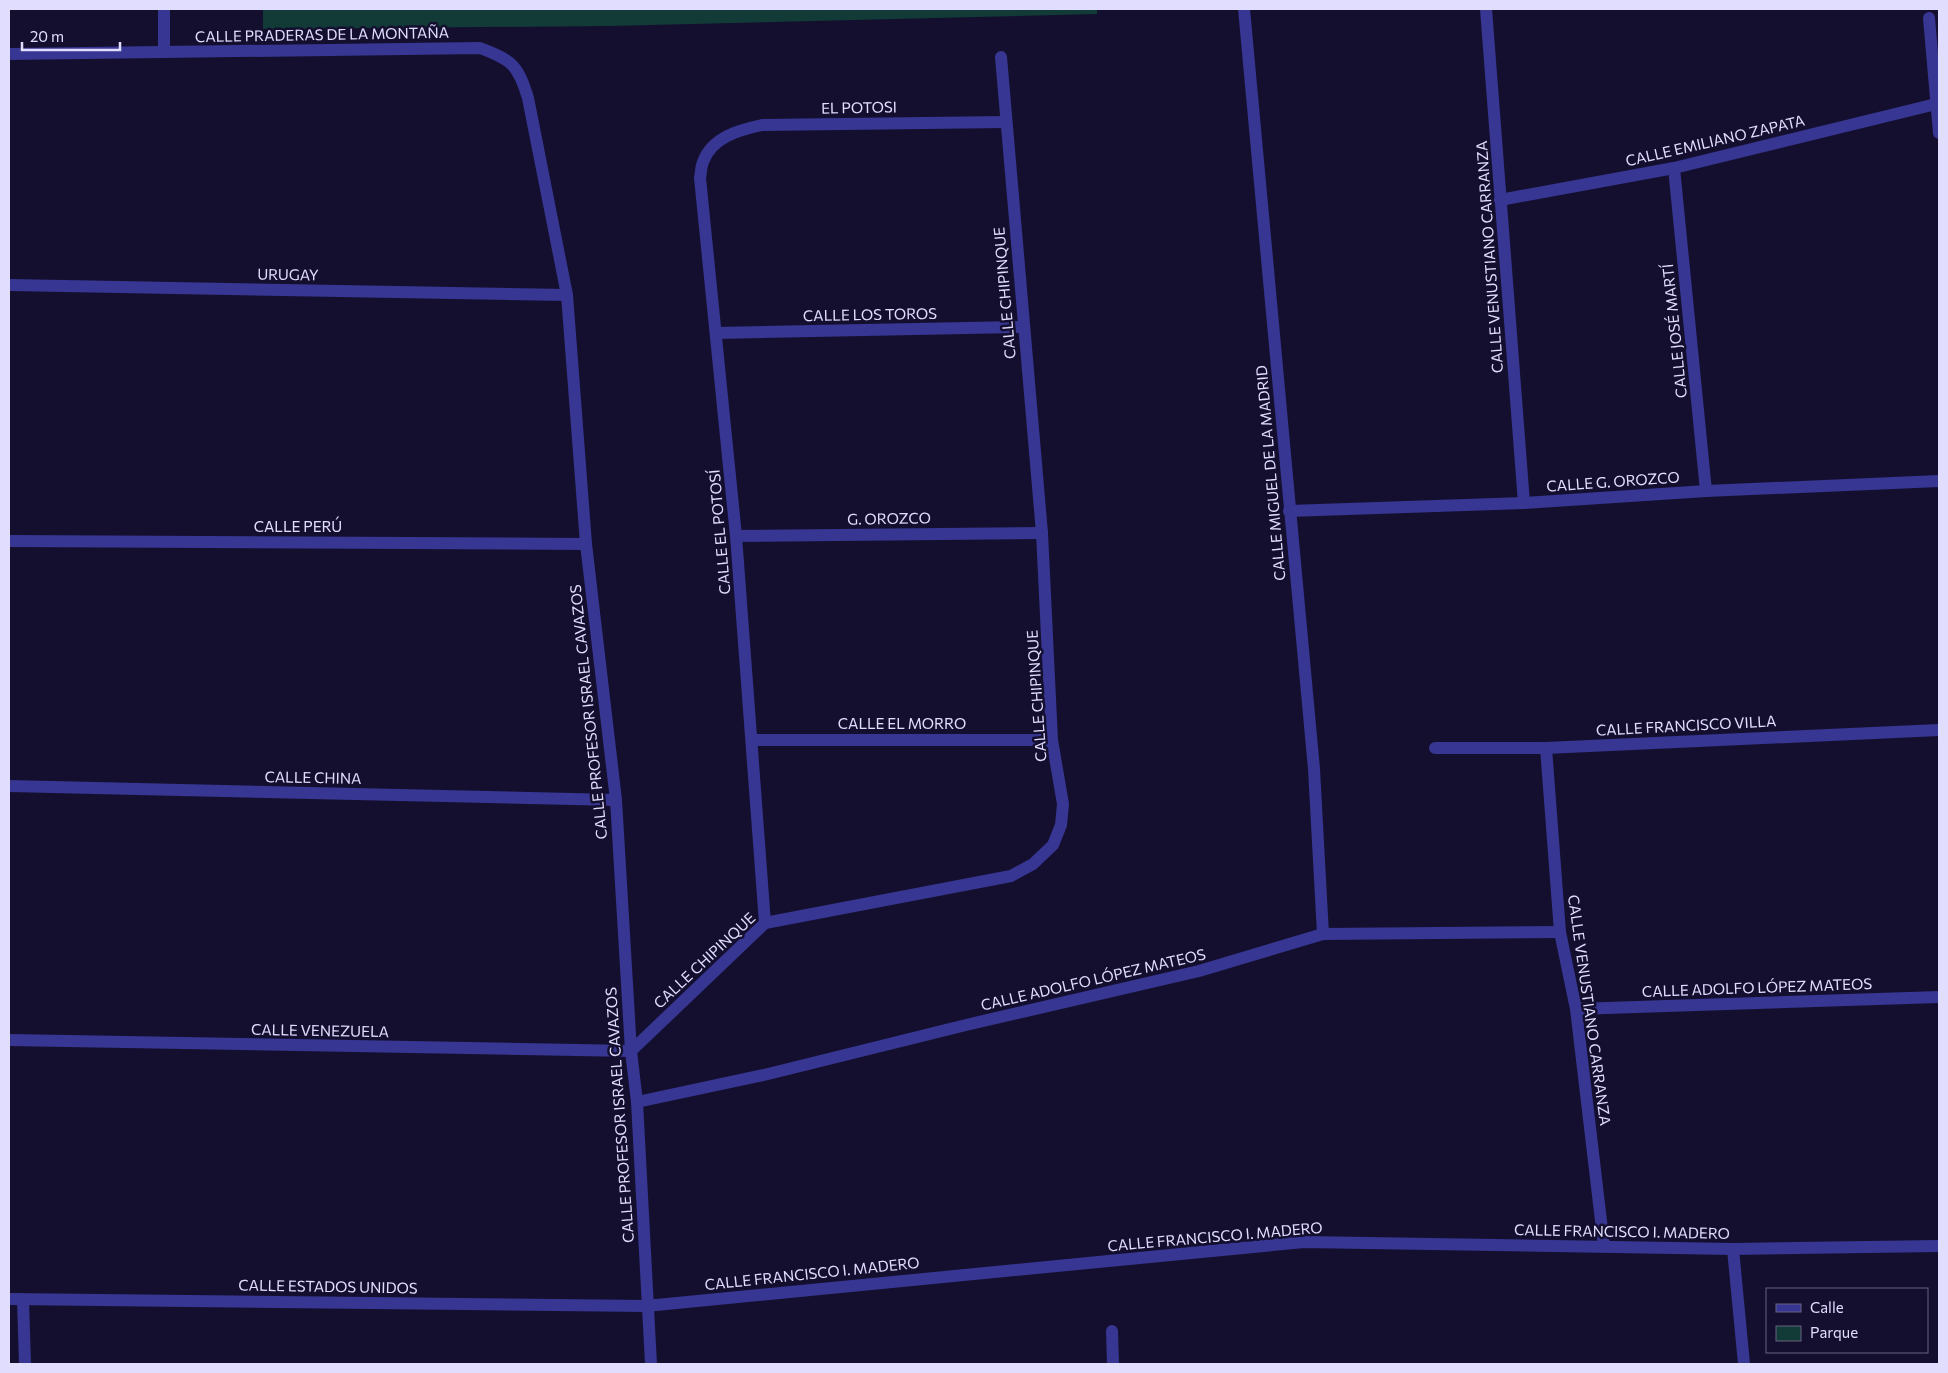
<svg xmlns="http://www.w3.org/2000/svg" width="1948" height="1373" font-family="Commissioner,sans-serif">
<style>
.green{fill:#123a37}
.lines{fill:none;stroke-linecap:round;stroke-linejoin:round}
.minor{stroke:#373692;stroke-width:12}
.labels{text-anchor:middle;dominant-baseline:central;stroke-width:5;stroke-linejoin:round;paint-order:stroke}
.street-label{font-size:15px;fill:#e0ddff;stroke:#140f2f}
</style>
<rect width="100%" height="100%" fill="#140f2f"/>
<polygon class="green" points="263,9 1097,9 1097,14 610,26 263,29"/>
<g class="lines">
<g class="minor">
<polyline points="164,9 164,52"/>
<polyline points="1244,9 1314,769 1323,934"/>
<polyline points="1486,9 1524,503"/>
<polyline points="1929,18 1939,133"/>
<path d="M9,54L480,48C512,60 518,65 528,98L567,295L586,544L616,800L631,1051L637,1102L651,1364"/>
<polyline points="1674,168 1706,491"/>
<polyline points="1500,200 1674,168 1936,104"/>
<polyline points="9,285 567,295"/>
<polyline points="716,333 1024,327"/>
<polyline points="1289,511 1524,503 1706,491 1939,481"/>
<polyline points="736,536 1042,533"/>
<polyline points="9,541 586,544"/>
<polyline points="752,740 1052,740"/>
<polyline points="1435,748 1546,748 1939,730"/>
<polyline points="1546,748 1560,932 1576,1009 1604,1246"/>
<polyline points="9,786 616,800"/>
<path d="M765,923L736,536L700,178C701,173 701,167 703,162C712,137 739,130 762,125L1006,122"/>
<polyline points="1576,1009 1939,997"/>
<polyline points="9,1040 631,1051 765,923 1011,876 1033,864 1053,845 1061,825 1063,804 1052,740 1042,533 1001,57"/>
<polyline points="637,1102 768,1074 966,1025 1199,971 1323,934 1560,932"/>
<polyline points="1733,1249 1744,1364"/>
<polyline points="9,1299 646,1306 1304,1242 1733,1249 1939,1246"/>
<polyline points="23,1299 25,1364"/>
<polyline points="1112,1331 1113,1364"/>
</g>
</g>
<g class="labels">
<g class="street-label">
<text transform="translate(322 34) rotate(-1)">CALLE PRADERAS DE LA MONTAÑA</text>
<text transform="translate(859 107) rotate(-1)">EL POTOSI</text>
<text transform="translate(1715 140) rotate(-13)">CALLE EMILIANO ZAPATA</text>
<text transform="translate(1489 257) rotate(-94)">CALLE VENUSTIANO CARRANZA</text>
<text transform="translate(288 274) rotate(1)">URUGAY</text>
<text transform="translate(1004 293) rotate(-95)">CALLE CHIPINQUE</text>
<text transform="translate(870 314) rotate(-1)">CALLE LOS TOROS</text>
<text transform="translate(1674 331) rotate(-96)">CALLE JOSÉ MARTÍ</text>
<text transform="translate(1270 473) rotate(-95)">CALLE MIGUEL DE LA MADRID</text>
<text transform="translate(1613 481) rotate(-4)">CALLE G. OROZCO</text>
<text transform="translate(889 518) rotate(-1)">G. OROZCO</text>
<text x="298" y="526">CALLE PERÚ</text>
<text transform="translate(719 532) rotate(-95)">CALLE EL POTOSÍ</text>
<text transform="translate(1036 696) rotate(-94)">CALLE CHIPINQUE</text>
<text transform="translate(588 712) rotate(-96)">CALLE PROFESOR ISRAEL CAVAZOS</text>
<text x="902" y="723">CALLE EL MORRO</text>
<text transform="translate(1686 725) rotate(-3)">CALLE FRANCISCO VILLA</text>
<text transform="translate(313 777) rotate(1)">CALLE CHINA</text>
<text transform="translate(704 960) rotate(-43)">CALLE CHIPINQUE</text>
<text transform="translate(1093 979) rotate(-13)">CALLE ADOLFO LÓPEZ MATEOS</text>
<text transform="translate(1757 987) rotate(-2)">CALLE ADOLFO LÓPEZ MATEOS</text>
<text transform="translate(1590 1010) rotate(82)">CALLE VENUSTIANO CARRANZA</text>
<text transform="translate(320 1030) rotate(1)">CALLE VENEZUELA</text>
<text transform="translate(619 1115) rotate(-94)">CALLE PROFESOR ISRAEL CAVAZOS</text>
<text transform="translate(1622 1231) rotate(1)">CALLE FRANCISCO I. MADERO</text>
<text transform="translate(1215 1236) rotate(-5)">CALLE FRANCISCO I. MADERO</text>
<text transform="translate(812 1273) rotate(-6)">CALLE FRANCISCO I. MADERO</text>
<text transform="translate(328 1286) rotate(1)">CALLE ESTADOS UNIDOS</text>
</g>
</g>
<rect width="1948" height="1373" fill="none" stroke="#e0ddff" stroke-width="20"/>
<rect x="1766" y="1288" width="162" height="65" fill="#140f2f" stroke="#666182"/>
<rect x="1776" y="1304" width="25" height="8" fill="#373692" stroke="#666182"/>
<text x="1810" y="1313" font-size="15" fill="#e0ddff">Calle</text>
<rect x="1776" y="1326" width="25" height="15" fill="#123a37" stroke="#666182"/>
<text x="1810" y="1338" font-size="15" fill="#e0ddff">Parque</text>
<path d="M22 42v8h98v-8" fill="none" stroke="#e0ddff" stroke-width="2.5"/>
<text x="30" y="42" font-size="15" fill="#e0ddff" stroke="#140f2f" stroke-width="4" paint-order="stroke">20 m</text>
</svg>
